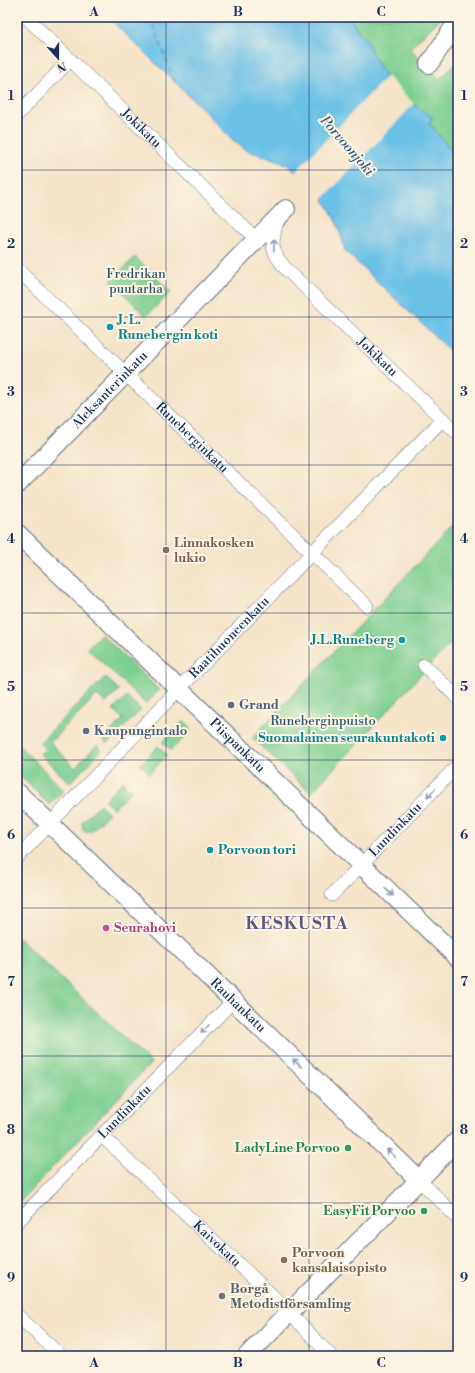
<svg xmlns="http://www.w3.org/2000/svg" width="475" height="1373" font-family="'Libre Bodoni',serif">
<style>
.green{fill:#7ace91;stroke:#4a7e78}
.water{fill:#6bc0e7;stroke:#4378a2}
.pier{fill:#f4e4c9}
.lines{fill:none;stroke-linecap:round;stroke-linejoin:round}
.ferry{stroke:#335a87;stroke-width:1;stroke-dasharray:5 4;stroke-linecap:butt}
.minor-casing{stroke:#676e83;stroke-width:14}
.secondary-casing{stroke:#676e83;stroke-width:20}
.minor{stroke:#fff;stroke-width:13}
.secondary{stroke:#fff;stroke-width:18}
.oneway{stroke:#8d97ae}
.grid{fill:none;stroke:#1b2f5e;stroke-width:1;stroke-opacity:0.55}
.culture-dot{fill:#0f9aa8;stroke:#fcf5e5;stroke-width:1.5}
.education-dot{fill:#8d6e63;stroke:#fcf5e5;stroke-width:1.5}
.service-dot{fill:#5c6f8a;stroke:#fcf5e5;stroke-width:1.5}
.hotel-dot{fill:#d1479c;stroke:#fcf5e5;stroke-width:1.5}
.leisure-dot{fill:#2e9e5b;stroke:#fcf5e5;stroke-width:1.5}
.worship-dot{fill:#6b7280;stroke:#fcf5e5;stroke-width:1.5}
.labels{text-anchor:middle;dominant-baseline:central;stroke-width:4;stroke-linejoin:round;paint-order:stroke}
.street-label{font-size:13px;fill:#1b2f5e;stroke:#fcf5e5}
.park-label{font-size:13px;fill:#33576b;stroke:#fcf5e5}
.culture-label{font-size:13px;font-weight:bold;fill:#0d838f;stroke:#fcf5e5;text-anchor:start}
.education-label{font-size:13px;font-weight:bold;fill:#785e54;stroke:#fcf5e5;text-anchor:start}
.service-label{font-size:13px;font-weight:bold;fill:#4e5e75;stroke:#fcf5e5;text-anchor:start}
.hotel-label{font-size:13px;font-weight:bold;fill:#b23c85;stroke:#fcf5e5;text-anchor:start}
.leisure-label{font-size:13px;font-weight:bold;fill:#27864d;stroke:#fcf5e5;text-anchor:end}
.worship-label{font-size:13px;font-weight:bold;fill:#5b616d;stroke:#fcf5e5;text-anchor:start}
.water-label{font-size:14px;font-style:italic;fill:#335a87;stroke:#fcf5e5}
.district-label{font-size:17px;font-weight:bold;letter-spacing:1px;fill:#5c5982;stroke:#fcf5e5}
.neatline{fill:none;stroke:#1b2f5e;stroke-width:1.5}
.grid-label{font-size:13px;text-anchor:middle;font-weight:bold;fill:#1b2f5e}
</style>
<rect width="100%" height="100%" fill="#fcf5e5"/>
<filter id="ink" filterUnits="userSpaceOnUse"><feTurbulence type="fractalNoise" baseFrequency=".025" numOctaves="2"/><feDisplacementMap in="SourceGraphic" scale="8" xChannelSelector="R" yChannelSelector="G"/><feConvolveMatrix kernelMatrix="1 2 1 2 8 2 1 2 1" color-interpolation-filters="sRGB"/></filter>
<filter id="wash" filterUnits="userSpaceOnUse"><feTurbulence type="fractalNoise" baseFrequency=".012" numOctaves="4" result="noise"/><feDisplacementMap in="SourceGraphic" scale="16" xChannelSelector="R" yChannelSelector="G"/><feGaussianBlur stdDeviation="0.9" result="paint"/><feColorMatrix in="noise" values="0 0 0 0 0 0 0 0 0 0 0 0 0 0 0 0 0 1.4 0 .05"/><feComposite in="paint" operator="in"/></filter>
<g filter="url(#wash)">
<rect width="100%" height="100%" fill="#f4e4c9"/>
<g class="green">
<path d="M349,17H442L410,48L440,79L458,61V159L429,123L432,117C398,96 378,74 365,36H362Z"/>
<polygon points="135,257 171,292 146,316 111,281"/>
<polygon points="458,521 458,635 311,793 252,738"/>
<polygon points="101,634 159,690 146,704 87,648"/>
<polygon points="105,677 119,690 106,703 97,695 50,742 75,768 97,745 102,750 70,783 40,754 45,749 39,743"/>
<polygon points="127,696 141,710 107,744 103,740 123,719 113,710"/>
<polygon points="184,722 188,724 190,732 171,750 162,742 181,723"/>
<polygon points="17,744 64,790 49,805 17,773 17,766 23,760 17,754"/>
<polygon points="158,746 167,755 149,774 145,768 140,765"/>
<polygon points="123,781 126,787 132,790 113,809 104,800"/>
<polygon points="100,804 109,813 91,831 83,831 82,822"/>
<polygon points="17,937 151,1063 17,1205"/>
</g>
<path class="water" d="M108,17H349L362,36H365C378,74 398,96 432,117L429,123L458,158V358L345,251C337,212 316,180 280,161C269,156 251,154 243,148C228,137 215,121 202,108C170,78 139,47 108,17Z"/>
<polygon class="pier" points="387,76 414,104 322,200 309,186 294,173"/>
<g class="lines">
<polyline class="ferry" points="150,17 175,82"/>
</g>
</g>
<g filter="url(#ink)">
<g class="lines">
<g class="minor-casing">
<g id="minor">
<path id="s1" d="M26,17L256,239"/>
<polyline points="17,115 70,60"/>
<path id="s2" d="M278,217C272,243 268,248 286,269L458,434"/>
<path id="s3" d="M17,269L367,606"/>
<polyline points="424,665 458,698"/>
<path id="s4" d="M17,858L178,690L443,419"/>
<path id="s5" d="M332,895L458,765"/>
<path id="s6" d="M101,1135L277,1300L331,1356"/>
<polyline points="419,1180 458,1218"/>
<path id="s7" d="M17,1222L233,1001"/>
<polyline points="17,1315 61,1356"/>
</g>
</g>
<g class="secondary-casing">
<g id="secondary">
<polyline points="429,64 458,21"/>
<path id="s8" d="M17,485L286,209"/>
<path id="s9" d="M17,533L458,958"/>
<path id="s10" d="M17,792L419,1180"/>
<polyline points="247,1356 458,1140"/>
</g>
</g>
<use href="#minor" class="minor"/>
<use href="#secondary" class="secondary"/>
</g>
<defs><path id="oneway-shaft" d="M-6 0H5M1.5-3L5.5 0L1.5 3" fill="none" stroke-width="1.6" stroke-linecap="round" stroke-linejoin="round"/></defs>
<g class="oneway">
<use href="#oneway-shaft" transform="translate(274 245) rotate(-89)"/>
<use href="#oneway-shaft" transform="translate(431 793) rotate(134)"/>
<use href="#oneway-shaft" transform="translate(389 892) rotate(44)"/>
<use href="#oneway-shaft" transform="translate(205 1029) rotate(135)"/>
<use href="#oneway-shaft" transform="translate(297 1063) rotate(-136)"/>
<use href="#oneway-shaft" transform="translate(391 1153) rotate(-136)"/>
</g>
</g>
<path class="grid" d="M166,17V1356M309,17V1356M17,170H458M17,317H458M17,465H458M17,613H458M17,760H458M17,908H458M17,1056H458M17,1203H458"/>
<g class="culture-dot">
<circle cx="110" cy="327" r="4"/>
<circle cx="402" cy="640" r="4"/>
<circle cx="443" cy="738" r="4"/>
<circle cx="210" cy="850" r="4"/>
</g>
<g class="education-dot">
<circle cx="166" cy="550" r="4"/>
<circle cx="284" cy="1260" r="4"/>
</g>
<g class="service-dot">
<circle cx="231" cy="705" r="4"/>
<circle cx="86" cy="731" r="4"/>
</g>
<circle class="hotel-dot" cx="106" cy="928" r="4"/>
<g class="leisure-dot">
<circle cx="348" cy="1148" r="4"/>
<circle cx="424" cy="1211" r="4"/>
</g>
<circle class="worship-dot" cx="222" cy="1296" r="4"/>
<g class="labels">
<g class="street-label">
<text stroke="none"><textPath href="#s1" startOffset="160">Jokikatu</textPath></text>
<text stroke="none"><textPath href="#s2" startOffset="183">Jokikatu</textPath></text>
<text stroke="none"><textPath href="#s8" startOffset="133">Aleksanterinkatu</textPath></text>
<text stroke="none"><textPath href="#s3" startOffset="243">Runeberginkatu</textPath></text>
<text stroke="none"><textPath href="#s4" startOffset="306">Raatihuoneenkatu</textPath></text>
<text stroke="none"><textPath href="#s9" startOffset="306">Piispankatu</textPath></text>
<text stroke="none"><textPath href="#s5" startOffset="91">Lundinkatu</textPath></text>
<text stroke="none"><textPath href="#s10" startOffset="307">Rauhankatu</textPath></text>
<text stroke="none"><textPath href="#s7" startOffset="154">Lundinkatu</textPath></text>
<text stroke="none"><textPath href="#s6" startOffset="159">Kaivokatu</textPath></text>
</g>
<g class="park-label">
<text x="136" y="274">Fredrikan<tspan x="136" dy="15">puutarha</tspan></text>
<text x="323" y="721">Runeberginpuisto</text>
</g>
<g class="culture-label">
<text x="118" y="320">J. L.<tspan x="118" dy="15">Runebergin koti</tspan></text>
<text x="394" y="640" text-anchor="end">J.L.Runeberg</text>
<text x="435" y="738" text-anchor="end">Suomalainen seurakuntakoti</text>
<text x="218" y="850">Porvoon tori</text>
</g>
<g class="education-label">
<text x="174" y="543">Linnakosken<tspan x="174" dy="15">lukio</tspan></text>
<text x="292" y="1253">Porvoon<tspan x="292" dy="15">kansalaisopisto</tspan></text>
</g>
<g class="service-label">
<text x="239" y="705">Grand</text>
<text x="94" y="731">Kaupungintalo</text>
</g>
<g class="hotel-label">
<text x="114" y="928">Seurahovi</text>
</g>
<g class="leisure-label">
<text x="340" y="1148">LadyLine Porvoo</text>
<text x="416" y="1211">EasyFit Porvoo</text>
</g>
<g class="worship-label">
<text x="230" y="1289">Borgå<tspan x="230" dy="15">Metodistförsamling</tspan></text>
</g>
<g class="water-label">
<text transform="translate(347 146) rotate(49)">Porvoonjoki</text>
</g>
<g class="district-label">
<text x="297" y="924">KESKUSTA</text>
</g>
</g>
<rect width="475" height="1373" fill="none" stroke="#fcf5e5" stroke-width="44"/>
<g transform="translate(58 58) rotate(159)" stroke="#fcf5e5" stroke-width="3" paint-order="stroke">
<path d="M0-3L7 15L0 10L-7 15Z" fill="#1b2f5e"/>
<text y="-6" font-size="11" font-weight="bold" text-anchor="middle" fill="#1b2f5e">N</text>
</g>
<rect x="22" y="22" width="431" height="1329" class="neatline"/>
<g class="grid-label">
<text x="94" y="16">A</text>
<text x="238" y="16">B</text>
<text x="381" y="16">C</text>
<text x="11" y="100">1</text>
<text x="464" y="100">1</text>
<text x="11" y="248">2</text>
<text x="464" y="248">2</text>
<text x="11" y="396">3</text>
<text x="464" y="396">3</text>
<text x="11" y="543">4</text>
<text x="464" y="543">4</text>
<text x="11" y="691">5</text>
<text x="464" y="691">5</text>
<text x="11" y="839">6</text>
<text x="464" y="839">6</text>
<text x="11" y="986">7</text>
<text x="464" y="986">7</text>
<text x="11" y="1134">8</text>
<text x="464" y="1134">8</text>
<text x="11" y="1282">9</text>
<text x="464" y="1282">9</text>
<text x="94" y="1367">A</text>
<text x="238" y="1367">B</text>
<text x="381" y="1367">C</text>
</g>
</svg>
